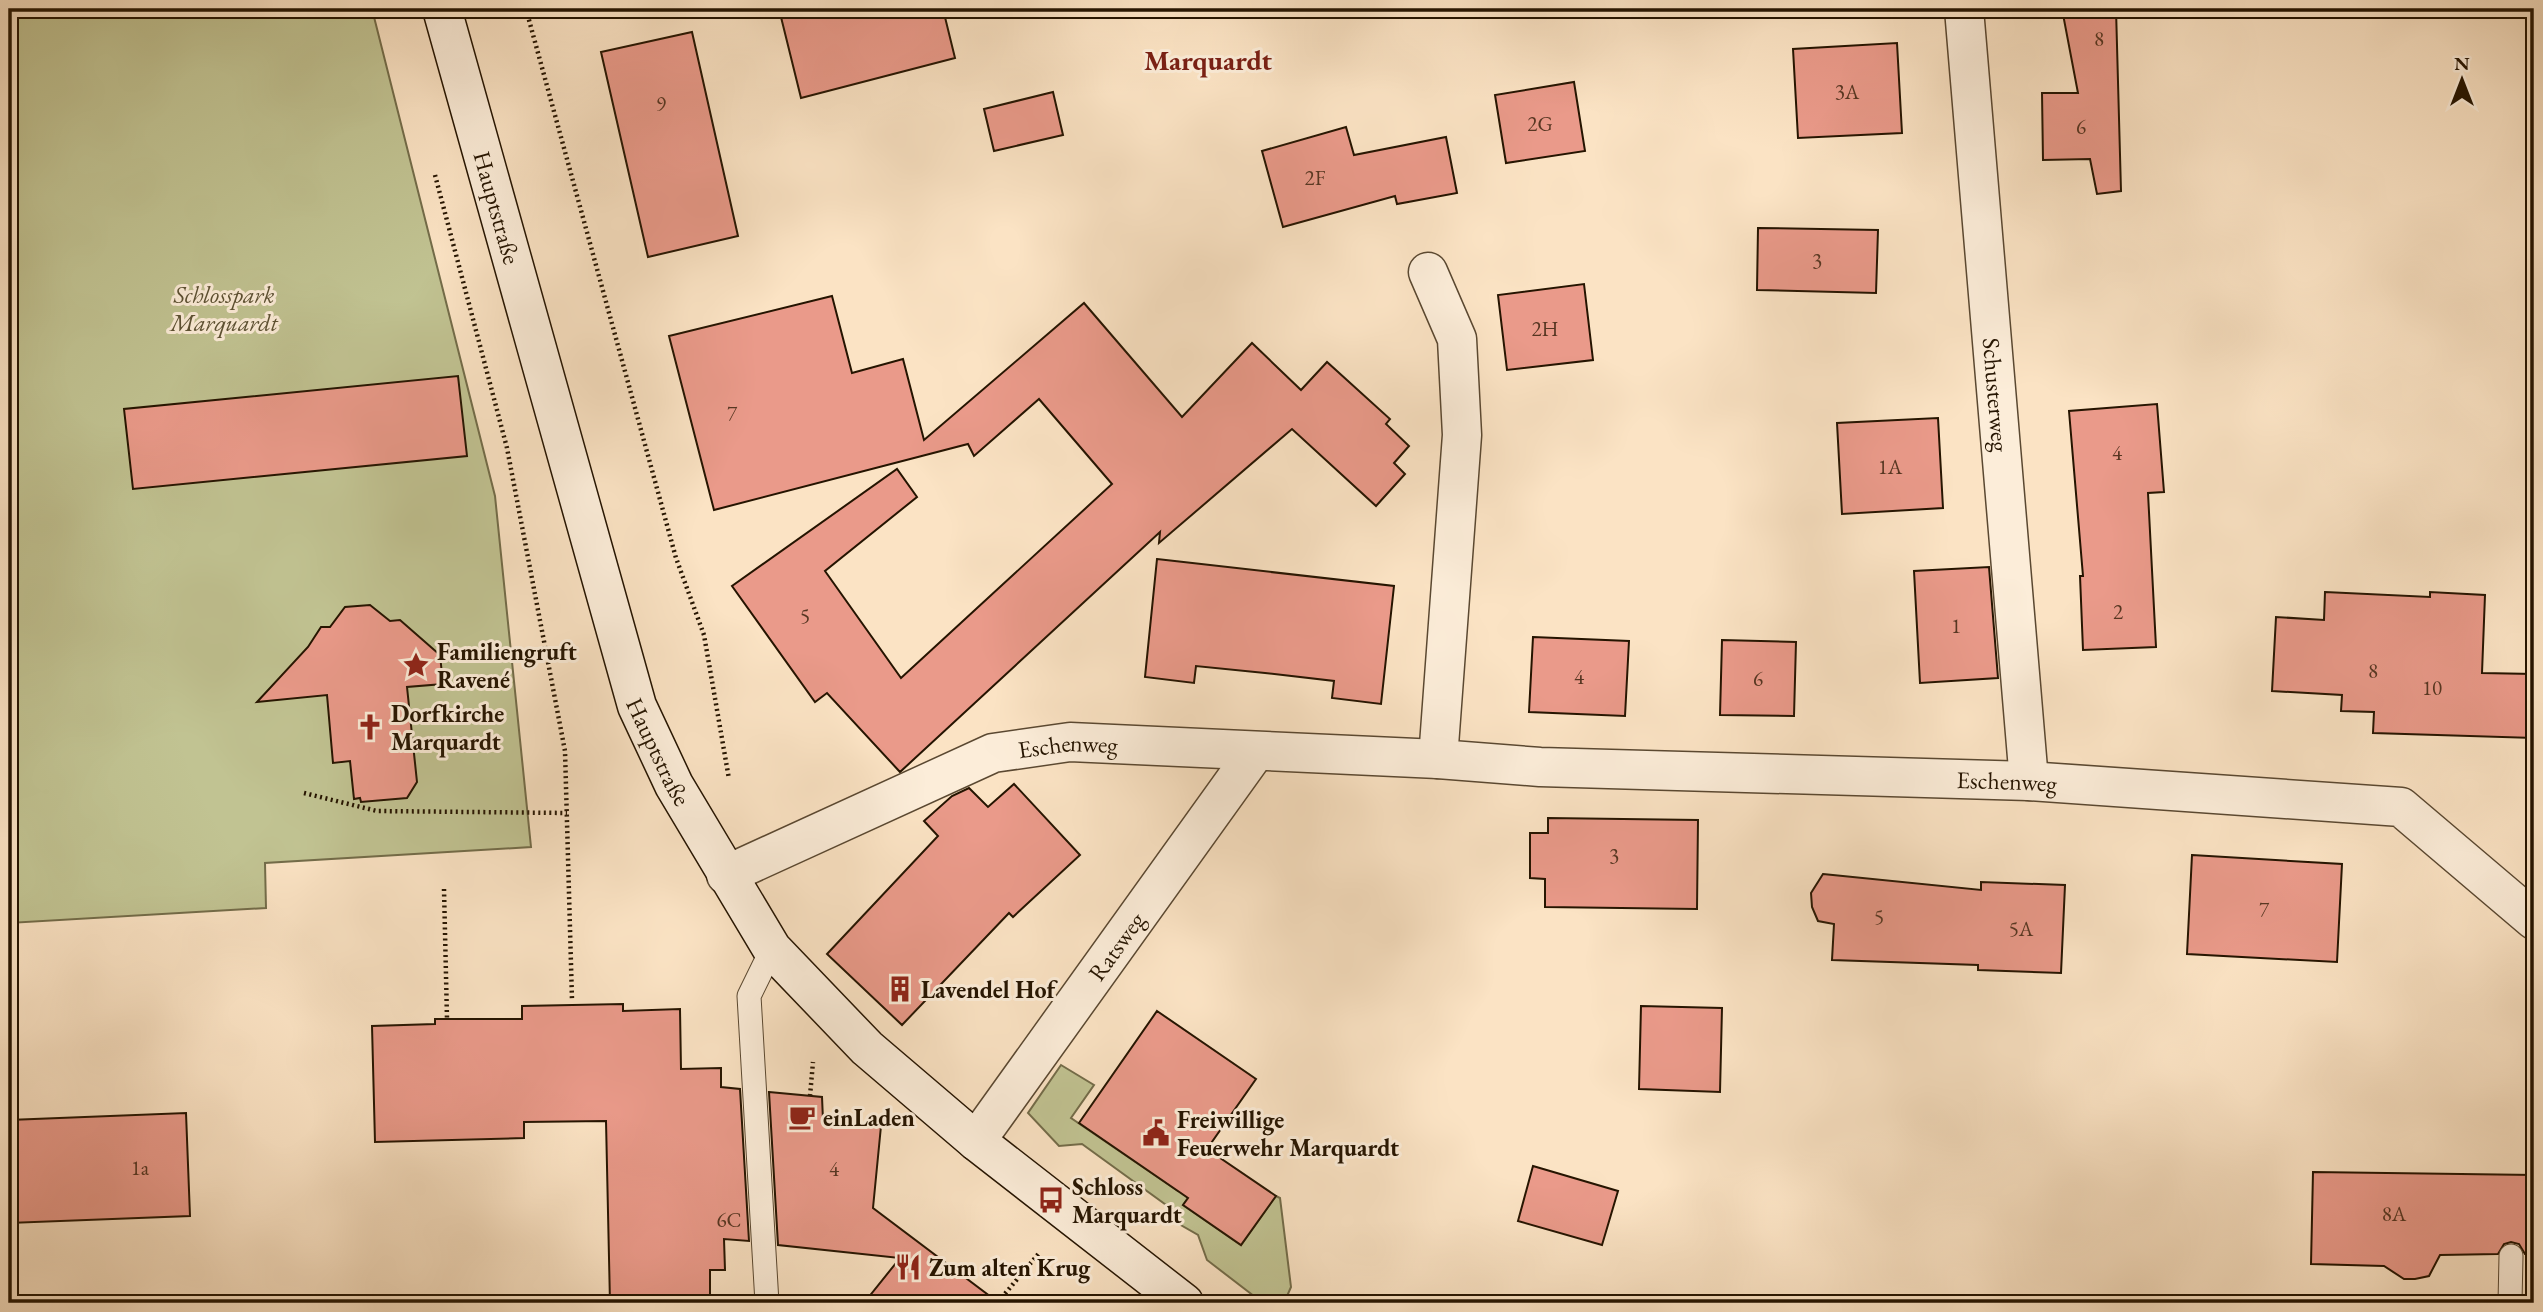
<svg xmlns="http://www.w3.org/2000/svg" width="2543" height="1312" font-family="'EB Garamond',serif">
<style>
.green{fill:#c1c392;stroke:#736c49;stroke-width:2}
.building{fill:#ea9a8a;stroke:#251400;stroke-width:2}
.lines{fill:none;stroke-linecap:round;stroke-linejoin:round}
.lane-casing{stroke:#5a4831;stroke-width:25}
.street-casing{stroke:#5a4831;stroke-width:41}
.secondary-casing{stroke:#251400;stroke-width:41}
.path{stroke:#251400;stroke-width:4.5;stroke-dasharray:2 3.5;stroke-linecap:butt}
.lane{stroke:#fcedd9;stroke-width:23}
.street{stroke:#fcedd9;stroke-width:38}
.secondary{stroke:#fcedd9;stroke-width:38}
.labels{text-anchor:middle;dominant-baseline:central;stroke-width:6;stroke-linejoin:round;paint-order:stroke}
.number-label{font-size:21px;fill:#563622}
.street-label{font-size:24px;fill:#251400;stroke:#fcedd9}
.park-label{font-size:24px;font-style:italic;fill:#5c5133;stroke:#fcedd9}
.poi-label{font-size:24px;font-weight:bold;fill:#251400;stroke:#fcedd9;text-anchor:start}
.quarter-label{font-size:28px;font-weight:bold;fill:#7a1f14;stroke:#fcedd9}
</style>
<rect width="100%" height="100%" fill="#fbe3c4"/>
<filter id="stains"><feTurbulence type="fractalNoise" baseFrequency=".00286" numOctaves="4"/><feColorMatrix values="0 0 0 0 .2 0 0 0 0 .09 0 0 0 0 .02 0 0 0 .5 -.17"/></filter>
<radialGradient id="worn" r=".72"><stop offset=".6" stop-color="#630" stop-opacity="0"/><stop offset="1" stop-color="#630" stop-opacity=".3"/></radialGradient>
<g class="green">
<polygon points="9,9 372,9 495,496 531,847 265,863 266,908 9,923"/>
<polygon points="1061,1065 1094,1085 1071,1118 1178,1191 1193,1191 1183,1205 1241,1245 1276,1196 1280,1198 1291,1287 1284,1303 1263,1303 1207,1260 1198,1235 1172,1220 1173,1210 1082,1144 1059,1146 1028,1113"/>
</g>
<g class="building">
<polygon points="779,9 943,9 955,58 801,98"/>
<polygon points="2062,9 2116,9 2121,191 2097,194 2090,159 2043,160 2042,93 2078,93"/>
<polygon points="692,32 738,236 648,257 601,52"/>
<polygon points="1897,43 1902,133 1798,138 1793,49"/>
<polygon points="1574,82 1585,151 1506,163 1495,95"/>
<polygon points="1053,92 1063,135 994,151 984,109"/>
<polygon points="1346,127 1354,155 1446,137 1457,193 1397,204 1395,196 1283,227 1262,151"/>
<polygon points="1758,228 1878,230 1876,293 1757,290"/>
<polygon points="1584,284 1593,360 1507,370 1498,295"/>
<polygon points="832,296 852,373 903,359 924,440 1084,303 1182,417 1252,343 1301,390 1327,362 1390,419 1386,424 1409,446 1394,463 1405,474 1376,506 1292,429 1159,543 1160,532 900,772 827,693 815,702 732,586 897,469 917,497 825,571 901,678 1112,484 1039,399 974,456 968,444 714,510 669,336"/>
<polygon points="458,376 467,456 133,489 124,409"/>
<polygon points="2157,404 2164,492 2148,493 2156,647 2083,650 2080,576 2083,576 2069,411"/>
<polygon points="1938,418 1943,508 1842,514 1837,423"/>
<polygon points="1157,559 1394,586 1381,704 1332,698 1334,681 1265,673 1196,666 1194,683 1145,677"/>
<polygon points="1989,567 1998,678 1920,683 1914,571"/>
<polygon points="2325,592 2430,597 2430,592 2485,595 2482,673 2534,674 2534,738 2373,733 2374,712 2341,711 2342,695 2272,691 2276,617 2324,620"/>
<polygon points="370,605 390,621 400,620 440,655 443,684 407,687 417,782 407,798 361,802 360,798 354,799 350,761 333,763 327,695 257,702 308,647 321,627 330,627 345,607"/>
<polygon points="1533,637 1629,641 1625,716 1529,712"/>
<polygon points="1722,640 1796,642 1794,716 1720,715"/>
<polygon points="1014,784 1080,855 1013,917 1009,913 902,1025 827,954 938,836 924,821 952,796 969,788 988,807"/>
<polygon points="1548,818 1698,820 1697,909 1545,907 1545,879 1530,878 1530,833 1548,833"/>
<polygon points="2192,855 2342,864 2337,962 2187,954"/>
<polygon points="1823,874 1981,890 1981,882 2065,885 2061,973 1978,970 1978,965 1832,960 1834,924 1818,921 1812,907 1811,893"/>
<polygon points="623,1004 623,1011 680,1009 681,1069 721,1068 721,1087 740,1089 749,1241 724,1239 725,1270 710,1270 710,1303 610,1303 606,1121 524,1122 524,1138 375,1142 372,1026 435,1024 435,1019 522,1019 522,1006"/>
<polygon points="1641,1006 1722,1008 1720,1092 1639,1089"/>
<polygon points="1157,1011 1256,1079 1207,1149 1276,1196 1241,1245 1183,1205 1188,1198 1079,1123"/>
<polygon points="769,1092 822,1097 823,1120 881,1126 873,1208 999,1303 864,1303 900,1258 778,1245"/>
<polygon points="186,1113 190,1216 9,1223 9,1120"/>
<polygon points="1533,1166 1618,1191 1602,1245 1518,1221"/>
<polygon points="2313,1172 2534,1175 2534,1254 2525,1254 2519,1244 2511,1242 2504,1244 2498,1254 2440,1255 2429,1276 2415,1279 2404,1279 2384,1266 2311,1264"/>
</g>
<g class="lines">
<g class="lane-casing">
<g id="lane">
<polyline points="767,1303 749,996 772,949"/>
<polyline points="2510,1303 2511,1256"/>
</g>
</g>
<g class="street-casing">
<g id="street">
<path id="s1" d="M1964,9L2029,781"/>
<polyline points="1428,272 1457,339 1462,435 1438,759"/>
<path id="s2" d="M726,875L993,753L1070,742L1438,759L1540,767L2029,781L2401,807L2534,920"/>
<path id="s3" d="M976,1141L1256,751"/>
</g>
</g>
<g class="secondary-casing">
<g id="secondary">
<path id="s4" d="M442,9L637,706L674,785L772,949L867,1048L976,1141L1184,1303"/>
</g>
</g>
<g class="path">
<polyline points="526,9 676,558 704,635 729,779"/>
<polyline points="435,175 507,448 565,751 572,1000"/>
<polyline points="304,793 377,811 567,813"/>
<polyline points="444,889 447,1019"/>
<polyline points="810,1096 813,1062"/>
<polyline points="998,1302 1040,1252"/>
</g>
<use href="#lane" class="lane"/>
<use href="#street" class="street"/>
<use href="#secondary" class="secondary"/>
</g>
<defs>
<g id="sight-bare" transform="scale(2.1)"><path d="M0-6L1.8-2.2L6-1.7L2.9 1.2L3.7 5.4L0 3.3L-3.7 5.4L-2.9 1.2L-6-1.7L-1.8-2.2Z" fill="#8f2418" stroke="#fcedd9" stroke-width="2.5" paint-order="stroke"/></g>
<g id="church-bare" transform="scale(2.1)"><path d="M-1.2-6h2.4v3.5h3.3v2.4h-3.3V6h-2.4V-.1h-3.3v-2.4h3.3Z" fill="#8f2418" stroke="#fcedd9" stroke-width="2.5" paint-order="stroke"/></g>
<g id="building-bare" transform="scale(2.1)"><path d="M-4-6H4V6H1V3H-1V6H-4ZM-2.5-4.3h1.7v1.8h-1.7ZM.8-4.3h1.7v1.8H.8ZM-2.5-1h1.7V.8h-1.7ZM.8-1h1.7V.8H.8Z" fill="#8f2418" stroke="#fcedd9" stroke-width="2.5" paint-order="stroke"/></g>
<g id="cafe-bare" transform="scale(2.1)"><path d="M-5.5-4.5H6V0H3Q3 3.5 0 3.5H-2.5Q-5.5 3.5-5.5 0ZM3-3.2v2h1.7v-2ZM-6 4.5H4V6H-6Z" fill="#8f2418" stroke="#fcedd9" stroke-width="2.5" paint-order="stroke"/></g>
<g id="civic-bare" transform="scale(2.1)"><path d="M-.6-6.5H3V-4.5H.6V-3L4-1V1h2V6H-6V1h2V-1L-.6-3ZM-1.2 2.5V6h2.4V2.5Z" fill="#8f2418" stroke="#fcedd9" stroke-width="2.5" paint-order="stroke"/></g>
<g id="bus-bare" transform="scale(2.1)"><path d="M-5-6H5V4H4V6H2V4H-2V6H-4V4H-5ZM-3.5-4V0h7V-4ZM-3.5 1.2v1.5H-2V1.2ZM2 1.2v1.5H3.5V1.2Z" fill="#8f2418" stroke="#fcedd9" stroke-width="2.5" paint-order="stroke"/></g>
<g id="restaurant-bare" transform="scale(2.1)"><path d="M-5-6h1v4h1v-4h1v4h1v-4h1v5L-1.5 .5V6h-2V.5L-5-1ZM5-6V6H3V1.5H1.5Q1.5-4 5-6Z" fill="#8f2418" stroke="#fcedd9" stroke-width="2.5" paint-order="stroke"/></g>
</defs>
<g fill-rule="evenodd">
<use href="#sight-bare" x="416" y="665"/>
<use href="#church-bare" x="370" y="727"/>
<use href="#building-bare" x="900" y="989"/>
<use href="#cafe-bare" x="802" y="1117"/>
<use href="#civic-bare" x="1156" y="1133"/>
<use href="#bus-bare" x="1051" y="1200"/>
<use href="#restaurant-bare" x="908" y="1267"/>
</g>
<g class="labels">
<g class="number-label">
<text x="2099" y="38">8</text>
<text x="1847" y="91">3A</text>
<text x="661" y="103">9</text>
<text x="1540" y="123">2G</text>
<text x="2081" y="126">6</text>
<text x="1315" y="177">2F</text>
<text x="1817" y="260">3</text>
<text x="1545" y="328">2H</text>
<text x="732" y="413">7</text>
<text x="2117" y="452">4</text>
<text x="1890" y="466">1A</text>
<text x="2118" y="611">2</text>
<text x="805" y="615">5</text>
<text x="1956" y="625">1</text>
<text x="2373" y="670">8</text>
<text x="1579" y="676">4</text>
<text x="1758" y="678">6</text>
<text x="2432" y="687">10</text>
<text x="1614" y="855">3</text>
<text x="2264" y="909">7</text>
<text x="1879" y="916">5</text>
<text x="2021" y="928">5A</text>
<text x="140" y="1167">1a</text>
<text x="834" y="1168">4</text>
<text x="2394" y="1213">8A</text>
<text x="729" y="1219">6C</text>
</g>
<g class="street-label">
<text stroke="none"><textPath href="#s4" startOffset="206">Hauptstraße</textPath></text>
<text stroke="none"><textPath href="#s1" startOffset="387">Schusterweg</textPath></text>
<text stroke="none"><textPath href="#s2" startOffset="369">Eschenweg</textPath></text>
<text stroke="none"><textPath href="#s4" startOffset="774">Hauptstraße</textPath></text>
<text stroke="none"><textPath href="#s2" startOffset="1309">Eschenweg</textPath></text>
<text stroke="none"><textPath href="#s3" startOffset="240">Ratsweg</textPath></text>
</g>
<g class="park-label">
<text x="224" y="294">Schlosspark<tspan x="224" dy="28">Marquardt</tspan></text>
</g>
<g class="poi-label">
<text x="437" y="651">Familiengruft<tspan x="437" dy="28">Ravené</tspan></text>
<text x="391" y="713">Dorfkirche<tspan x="391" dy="28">Marquardt</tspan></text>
<text x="921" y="989">Lavendel Hof</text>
<text x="823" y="1117">einLaden</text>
<text x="1177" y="1119">Freiwillige<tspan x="1177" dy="28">Feuerwehr Marquardt</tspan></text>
<text x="1072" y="1186">Schloss<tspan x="1072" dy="28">Marquardt</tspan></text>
<text x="929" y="1267">Zum alten Krug</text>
</g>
<g class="quarter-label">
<text x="1208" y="60">Marquardt</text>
</g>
</g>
<rect width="2543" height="1312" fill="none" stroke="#fbe3c4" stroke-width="35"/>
<rect x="10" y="10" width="2522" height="1291" fill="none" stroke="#251400" stroke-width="3.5"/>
<rect x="18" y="18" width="2508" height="1277" fill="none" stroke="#251400" stroke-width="2"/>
<g transform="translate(2462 80)" stroke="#fcedd9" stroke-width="5" paint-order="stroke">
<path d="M0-5L12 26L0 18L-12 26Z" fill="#251400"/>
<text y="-10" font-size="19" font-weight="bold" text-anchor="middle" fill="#251400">N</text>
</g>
<rect width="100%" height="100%" filter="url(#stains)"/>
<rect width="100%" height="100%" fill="url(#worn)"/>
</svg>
